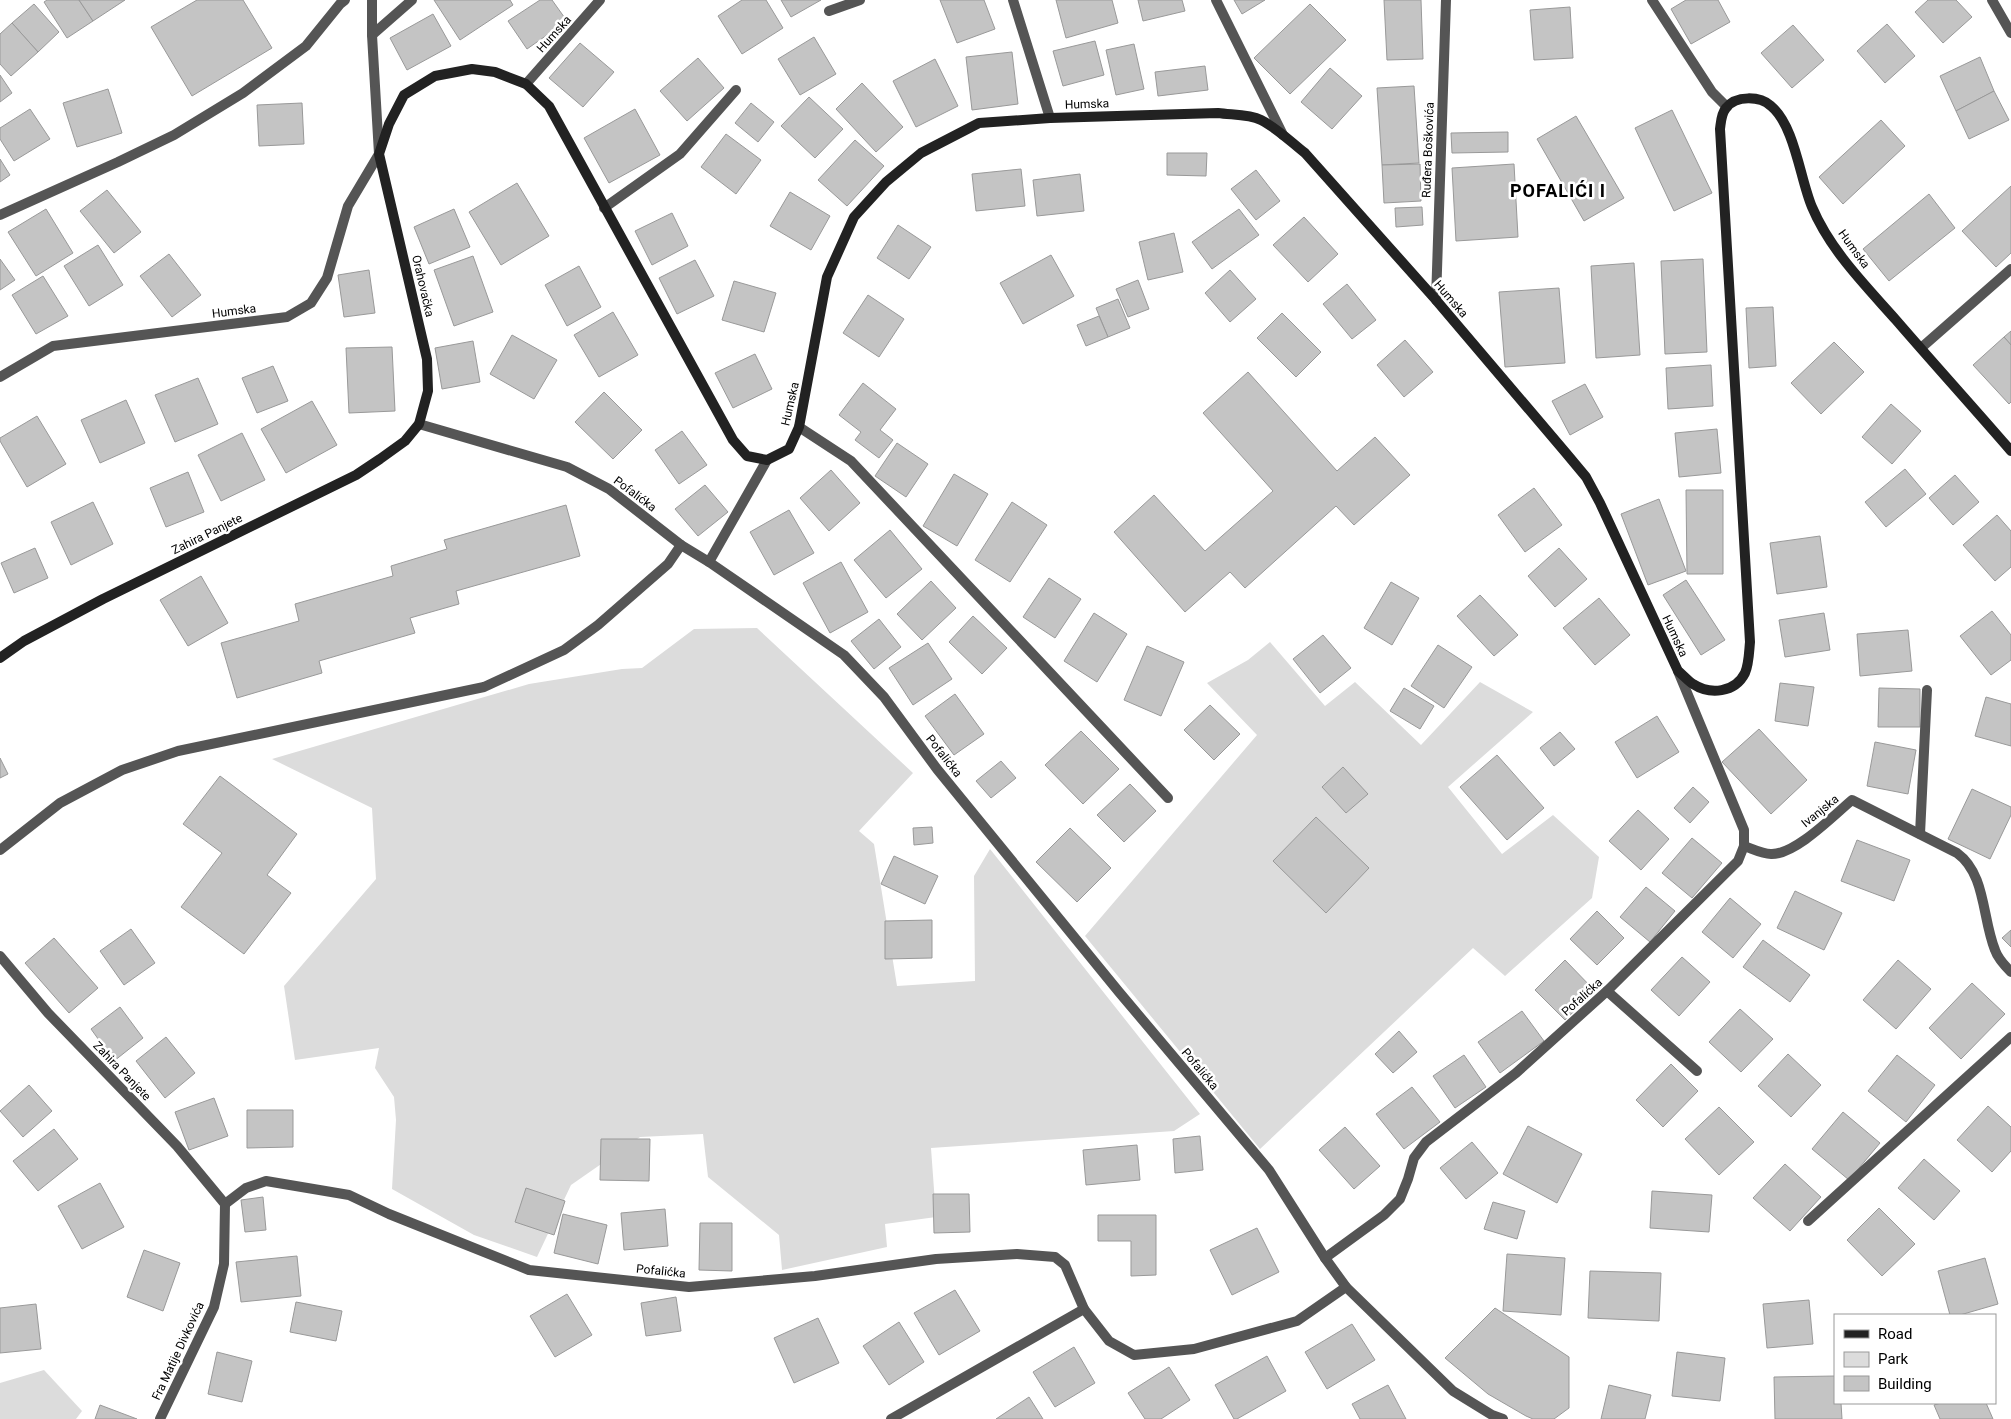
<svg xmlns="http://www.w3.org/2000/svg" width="2011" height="1419" font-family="Roboto,sans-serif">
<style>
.green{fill:#dcdcdc}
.building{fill:#c4c4c4;stroke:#999}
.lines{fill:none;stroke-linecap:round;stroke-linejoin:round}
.street{stroke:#555;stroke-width:10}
.secondary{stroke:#222;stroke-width:10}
.labels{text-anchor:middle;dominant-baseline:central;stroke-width:5;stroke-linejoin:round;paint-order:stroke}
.street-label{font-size:12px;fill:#000;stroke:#fff}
.district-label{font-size:18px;font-weight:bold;letter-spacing:1px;fill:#000;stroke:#fff}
</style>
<rect width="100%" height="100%" fill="#fff"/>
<g class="green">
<polygon points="757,628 913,773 859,831 874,844 897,986 975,981 974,876 990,849 1200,1114 1174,1131 931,1148 936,1217 885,1224 887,1247 782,1270 779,1235 708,1177 703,1134 640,1137 571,1185 537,1257 474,1235 392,1189 396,1120 394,1097 375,1068 379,1048 295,1060 284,986 376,879 372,808 272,759 529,684 622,669 642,668 694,629"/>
<polygon points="1270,642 1325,706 1355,682 1421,745 1480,682 1533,712 1448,787 1502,854 1553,815 1599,857 1592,898 1505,976 1473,948 1260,1149 1085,936 1257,735 1207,683 1248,660"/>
<polygon points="44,1370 82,1411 76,1419 0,1419 0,1383"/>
</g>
<g class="building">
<polygon points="47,0 79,0 93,21 67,38 44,2"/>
<polygon points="79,0 125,0 93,21"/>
<polygon points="197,0 243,0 272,48 192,96 151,27"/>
<polygon points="434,0 510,0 513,5 460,40"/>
<polygon points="540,0 552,0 567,21 527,49 508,21"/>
<polygon points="742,0 766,0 783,28 742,54 718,16"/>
<polygon points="781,0 821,0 791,17"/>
<polygon points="940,0 984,0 995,29 957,43"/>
<polygon points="1056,0 1112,0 1118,23 1066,38"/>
<polygon points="1138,0 1182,0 1185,11 1143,21"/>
<polygon points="1234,0 1265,0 1242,14"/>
<polygon points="1384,0 1421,0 1423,59 1387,60"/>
<polygon points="1686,0 1718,0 1730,22 1691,44 1671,9"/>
<polygon points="1928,0 1956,0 1972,17 1943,43 1915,12"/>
<polygon points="34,4 59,32 38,52 12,23"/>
<polygon points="1310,4 1346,40 1290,94 1254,58"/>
<polygon points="1570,7 1573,58 1534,60 1530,10"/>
<polygon points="433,14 451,46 407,70 390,38"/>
<polygon points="12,23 38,52 11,76 0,64 0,34"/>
<polygon points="1887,24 1915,56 1885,83 1857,51"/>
<polygon points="1793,25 1824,60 1792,88 1761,53"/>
<polygon points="814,37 836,74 800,95 778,59"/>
<polygon points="1095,41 1104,75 1063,86 1053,51"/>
<polygon points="580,43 614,72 583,107 549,78"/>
<polygon points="1134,44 1144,89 1116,95 1106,50"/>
<polygon points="1012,52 1018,104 972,110 966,57"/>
<polygon points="1980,57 1994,91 1956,111 1940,76"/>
<polygon points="698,58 724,88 687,121 660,91"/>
<polygon points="935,59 958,106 916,127 893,81"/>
<polygon points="1205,66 1208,90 1158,96 1155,72"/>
<polygon points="1330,68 1362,96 1332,129 1301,102"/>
<polygon points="0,75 12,93 0,102"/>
<polygon points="862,83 903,127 876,152 836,109"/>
<polygon points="1414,86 1419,163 1382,165 1377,88"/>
<polygon points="108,89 122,133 77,147 63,103"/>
<polygon points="1994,91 2009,120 1969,139 1956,111"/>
<polygon points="809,97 843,129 815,158 781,126"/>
<polygon points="302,103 304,144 259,146 257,105"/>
<polygon points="751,103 774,122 758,142 735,123"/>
<polygon points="30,109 50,139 14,161 0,139 0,128"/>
<polygon points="635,109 660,155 609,183 584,138"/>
<polygon points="1672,110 1712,193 1674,211 1635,128"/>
<polygon points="1576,116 1624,198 1584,221 1537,139"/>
<polygon points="1881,120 1905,146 1843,204 1819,177"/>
<polygon points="1508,132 1508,152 1452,153 1451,133"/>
<polygon points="726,134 761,160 736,194 701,167"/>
<polygon points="855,140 884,166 847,206 818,180"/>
<polygon points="1167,153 1207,153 1206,176 1167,175"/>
<polygon points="0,159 10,175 0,182"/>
<polygon points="1420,164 1421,201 1384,203 1382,165"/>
<polygon points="1514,164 1518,237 1456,241 1452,168"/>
<polygon points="1021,169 1025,206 976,211 972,174"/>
<polygon points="1256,170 1280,201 1256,220 1231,189"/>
<polygon points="1080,174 1084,211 1037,216 1033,180"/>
<polygon points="517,183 549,236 501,265 469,212"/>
<polygon points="2011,186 2011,253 1996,267 1962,231"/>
<polygon points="107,190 141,232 114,253 80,211"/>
<polygon points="790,192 830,216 811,250 770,226"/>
<polygon points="1929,194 1955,228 1889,281 1863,249"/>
<polygon points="1422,207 1423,225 1396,227 1395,208"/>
<polygon points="46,209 73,253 36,276 8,232"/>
<polygon points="454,209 470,247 429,264 414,227"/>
<polygon points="1239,209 1259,235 1212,269 1192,242"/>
<polygon points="672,213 688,246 652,265 635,231"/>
<polygon points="1304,217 1338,254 1308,282 1273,245"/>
<polygon points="898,225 931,247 909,279 877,258"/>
<polygon points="1174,233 1183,272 1148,280 1139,242"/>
<polygon points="98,245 123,285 89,306 64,266"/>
<polygon points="169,254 201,295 172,317 140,276"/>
<polygon points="1051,255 1074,296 1023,324 1000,283"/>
<polygon points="473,256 493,312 454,326 434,270"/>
<polygon points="0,259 15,280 0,290"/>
<polygon points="1703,259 1707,352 1665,354 1661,261"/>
<polygon points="695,260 714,296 677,314 659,278"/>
<polygon points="1634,263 1640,355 1596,358 1591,266"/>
<polygon points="579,266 601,307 567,326 545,285"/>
<polygon points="369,270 375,313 344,317 338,275"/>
<polygon points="1230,270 1256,299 1230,322 1205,293"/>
<polygon points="43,276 68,316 36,334 12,295"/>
<polygon points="1138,280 1149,309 1128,317 1116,289"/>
<polygon points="734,281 776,293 764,332 722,320"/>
<polygon points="1347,284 1376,320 1352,339 1323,304"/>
<polygon points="1559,288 1565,363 1505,367 1499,292"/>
<polygon points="868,295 904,319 879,357 843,333"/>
<polygon points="1118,299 1130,328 1108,337 1096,308"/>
<polygon points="1773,307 1776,366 1749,368 1746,308"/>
<polygon points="613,312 638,355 599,377 574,335"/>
<polygon points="1282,313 1321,352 1296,377 1257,338"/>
<polygon points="1099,316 1108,337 1086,346 1077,325"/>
<polygon points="2011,331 2011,345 2004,337"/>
<polygon points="512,335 557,360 534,399 490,374"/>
<polygon points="2004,337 2011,345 2011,402 2009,404 1973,365"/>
<polygon points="1405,340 1433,372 1404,397 1377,365"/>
<polygon points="473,341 480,382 442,389 435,348"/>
<polygon points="1834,342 1864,372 1821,414 1791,383"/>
<polygon points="392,347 395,411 349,413 346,348"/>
<polygon points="755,354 772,389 733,408 715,373"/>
<polygon points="1711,365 1713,406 1668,409 1666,368"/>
<polygon points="273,366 288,401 257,413 242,378"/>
<polygon points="1248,372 1337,471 1375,437 1410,475 1354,525 1336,506 1245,588 1230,572 1185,612 1114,532 1154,495 1205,551 1273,491 1203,413"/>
<polygon points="198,378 218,424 175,442 155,395"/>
<polygon points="863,383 896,409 880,430 893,440 879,458 855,440 861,432 839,415"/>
<polygon points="1585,384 1603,417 1570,435 1552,401"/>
<polygon points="604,392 642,430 613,459 575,422"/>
<polygon points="126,400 145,443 100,463 81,420"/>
<polygon points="312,401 337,445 286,473 261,429"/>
<polygon points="1891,404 1921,431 1892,464 1862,437"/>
<polygon points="37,416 66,464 27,487 0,441 0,438"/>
<polygon points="1717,429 1721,473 1679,477 1675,433"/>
<polygon points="682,431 707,465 679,484 655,450"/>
<polygon points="242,433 265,480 221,501 198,455"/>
<polygon points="897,443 928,464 906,497 875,476"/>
<polygon points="1905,469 1926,494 1886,527 1865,502"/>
<polygon points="831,470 860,503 829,531 800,498"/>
<polygon points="188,472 204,512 166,527 150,488"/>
<polygon points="954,474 988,494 957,546 923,526"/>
<polygon points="1955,475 1979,502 1953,525 1929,498"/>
<polygon points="705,485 728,512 698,536 675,509"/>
<polygon points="1534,488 1562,525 1525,552 1498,515"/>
<polygon points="1686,490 1723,490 1723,574 1687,574"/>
<polygon points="1659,499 1686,571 1648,585 1621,514"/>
<polygon points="93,502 113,544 71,565 51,522"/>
<polygon points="1012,502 1047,525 1010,582 975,560"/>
<polygon points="566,505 580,556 456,591 459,604 410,618 415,633 319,661 322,673 237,698 221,643 299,621 295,604 393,576 391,566 447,549 444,540"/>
<polygon points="789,510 814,553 774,575 750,532"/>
<polygon points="1997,515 2011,531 2011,567 1995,581 1963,545"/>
<polygon points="890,530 922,569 886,598 854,560"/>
<polygon points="1820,536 1827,587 1777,594 1770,543"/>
<polygon points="35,548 48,578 14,593 1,563"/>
<polygon points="1559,548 1587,579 1555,607 1528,576"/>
<polygon points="841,562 868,612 830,633 803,583"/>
<polygon points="201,576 228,623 188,646 160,600"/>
<polygon points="1049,578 1081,599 1055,638 1023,617"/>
<polygon points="1686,580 1725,640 1701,655 1663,595"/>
<polygon points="931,581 956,608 922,640 897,614"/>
<polygon points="1391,582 1419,598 1392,645 1364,628"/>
<polygon points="1480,595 1518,635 1494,656 1457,616"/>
<polygon points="1599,598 1630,635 1595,665 1563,628"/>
<polygon points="1992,611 2011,635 2011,660 1991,675 1960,636"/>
<polygon points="1094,613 1127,634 1097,682 1064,661"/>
<polygon points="1824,613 1830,650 1785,657 1779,620"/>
<polygon points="973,616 1007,648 982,674 949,642"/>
<polygon points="879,619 901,647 874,669 851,641"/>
<polygon points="1908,630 1912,671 1860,676 1857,634"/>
<polygon points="1323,635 1351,668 1320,693 1293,659"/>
<polygon points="928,643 952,679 913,705 889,668"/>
<polygon points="1438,645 1472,667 1444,708 1411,686"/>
<polygon points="1147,646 1184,662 1161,716 1124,700"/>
<polygon points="1780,683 1814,687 1808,726 1775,721"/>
<polygon points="1404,688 1434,706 1420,729 1390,711"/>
<polygon points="1879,688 1920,689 1920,727 1878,727"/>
<polygon points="955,694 984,734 954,755 925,716"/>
<polygon points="1986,697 2011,704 2011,746 1975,736"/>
<polygon points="1210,705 1240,734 1214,760 1184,730"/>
<polygon points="1657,716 1679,752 1637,778 1615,742"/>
<polygon points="1759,729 1807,780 1771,814 1722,762"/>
<polygon points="1081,731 1119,769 1083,804 1045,765"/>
<polygon points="1560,732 1575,749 1554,766 1540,748"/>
<polygon points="1875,742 1916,750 1908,794 1867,786"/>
<polygon points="1497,755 1544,808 1507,840 1460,787"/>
<polygon points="0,758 8,774 0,778"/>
<polygon points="1001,761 1016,778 991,798 976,781"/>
<polygon points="1343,767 1368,794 1346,813 1322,787"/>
<polygon points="220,776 297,834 267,875 291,893 244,954 181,907 222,853 183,824"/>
<polygon points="1130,784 1156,811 1124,842 1097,815"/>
<polygon points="1693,787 1709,802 1690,823 1674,808"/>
<polygon points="1972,789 2011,807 2011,815 1990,859 1948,839"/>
<polygon points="1638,810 1669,839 1641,870 1609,841"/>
<polygon points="1316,817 1369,868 1326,913 1273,861"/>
<polygon points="932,827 933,843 914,845 913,828"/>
<polygon points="1070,828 1111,868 1077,902 1036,862"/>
<polygon points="1692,838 1722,863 1692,898 1662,873"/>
<polygon points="1857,840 1910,860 1894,901 1841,881"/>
<polygon points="894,856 938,876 925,904 881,884"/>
<polygon points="1646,887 1675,911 1650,942 1620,917"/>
<polygon points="1795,891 1842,913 1824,950 1777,928"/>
<polygon points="1730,898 1761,924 1733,958 1702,932"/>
<polygon points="1597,911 1624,938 1597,965 1570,939"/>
<polygon points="932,920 932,958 885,959 885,921"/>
<polygon points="131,929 155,963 124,985 100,951"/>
<polygon points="2011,930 2011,947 2002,938"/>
<polygon points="54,938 98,988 69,1013 25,963"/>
<polygon points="1763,940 1810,975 1790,1002 1743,967"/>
<polygon points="1682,957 1710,982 1679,1016 1651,990"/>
<polygon points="1565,960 1595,991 1565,1020 1535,990"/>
<polygon points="1898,960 1931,989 1896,1029 1863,1000"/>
<polygon points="1972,983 2005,1014 1961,1059 1929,1028"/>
<polygon points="120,1007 143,1038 114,1061 91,1029"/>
<polygon points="1740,1009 1773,1039 1741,1072 1709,1042"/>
<polygon points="1522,1011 1544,1041 1500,1073 1478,1042"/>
<polygon points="1399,1031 1417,1052 1393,1073 1375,1054"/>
<polygon points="166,1037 195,1073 165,1098 136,1061"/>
<polygon points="1788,1054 1821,1085 1791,1117 1758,1086"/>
<polygon points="1464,1055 1486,1087 1455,1108 1433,1076"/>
<polygon points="1897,1055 1935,1085 1906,1122 1868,1091"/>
<polygon points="1671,1064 1698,1091 1663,1127 1636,1100"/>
<polygon points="29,1085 52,1111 23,1137 0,1111"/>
<polygon points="1412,1087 1440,1122 1404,1149 1376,1114"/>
<polygon points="214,1098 228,1136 189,1150 175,1112"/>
<polygon points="1988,1106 2011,1127 2011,1151 1992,1172 1957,1140"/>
<polygon points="1719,1107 1754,1142 1719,1175 1685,1139"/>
<polygon points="247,1110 293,1110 293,1147 247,1148"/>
<polygon points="1843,1112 1880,1143 1849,1180 1812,1149"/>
<polygon points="1528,1126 1582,1154 1557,1203 1503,1174"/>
<polygon points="1345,1127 1380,1166 1354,1189 1319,1150"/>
<polygon points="54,1129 78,1159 38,1191 13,1161"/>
<polygon points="1200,1136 1203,1170 1175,1173 1173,1139"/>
<polygon points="601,1139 650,1139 649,1181 600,1180"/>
<polygon points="1472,1142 1498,1173 1466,1199 1440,1168"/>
<polygon points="1137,1145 1140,1180 1086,1185 1083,1150"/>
<polygon points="1924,1159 1960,1191 1934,1220 1898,1188"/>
<polygon points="1785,1164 1821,1197 1790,1231 1753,1198"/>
<polygon points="100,1183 124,1227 82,1249 58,1206"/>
<polygon points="526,1188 565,1201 554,1235 515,1222"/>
<polygon points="1652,1191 1712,1195 1709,1232 1650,1228"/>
<polygon points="933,1194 969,1194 970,1232 934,1233"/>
<polygon points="263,1197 266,1230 245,1232 241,1200"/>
<polygon points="1493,1202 1525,1211 1517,1239 1484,1229"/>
<polygon points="1879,1208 1915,1244 1882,1276 1847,1240"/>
<polygon points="665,1209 668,1246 624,1250 621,1213"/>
<polygon points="563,1214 607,1225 598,1264 554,1253"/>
<polygon points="1098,1215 1156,1215 1156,1275 1131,1276 1131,1241 1098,1241"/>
<polygon points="700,1223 732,1223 732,1271 699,1270"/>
<polygon points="1257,1228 1279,1272 1232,1295 1210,1250"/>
<polygon points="144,1250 180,1263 163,1311 127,1297"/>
<polygon points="1507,1254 1565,1258 1561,1315 1503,1311"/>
<polygon points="297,1256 301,1296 241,1302 236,1262"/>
<polygon points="1985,1258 1998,1304 1960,1315 1950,1315 1938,1271"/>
<polygon points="1590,1271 1661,1273 1659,1321 1588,1318"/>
<polygon points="955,1290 980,1331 939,1355 914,1313"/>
<polygon points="567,1294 592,1335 555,1357 530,1316"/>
<polygon points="676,1297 681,1331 646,1336 641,1303"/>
<polygon points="1809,1300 1813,1344 1767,1348 1763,1304"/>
<polygon points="296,1302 342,1311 336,1341 290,1332"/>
<polygon points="36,1304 41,1349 0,1353 0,1308"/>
<polygon points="1495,1308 1569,1357 1569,1408 1554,1419 1533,1419 1526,1416 1488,1394 1445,1358"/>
<polygon points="818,1318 839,1363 794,1383 774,1338"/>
<polygon points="899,1322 924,1362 889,1385 863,1346"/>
<polygon points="1352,1324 1375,1360 1327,1389 1305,1352"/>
<polygon points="1074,1347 1095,1383 1055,1407 1033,1372"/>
<polygon points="217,1352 252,1361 242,1402 208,1394"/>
<polygon points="1677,1352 1725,1358 1720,1401 1672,1396"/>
<polygon points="1267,1356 1286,1391 1237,1419 1234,1419 1215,1385"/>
<polygon points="1169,1367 1190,1400 1161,1419 1145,1419 1128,1393"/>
<polygon points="1835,1376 1835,1403 1841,1403 1842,1419 1775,1419 1774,1377"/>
<polygon points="1388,1385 1406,1419 1360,1419 1352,1404"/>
<polygon points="1609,1385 1651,1395 1645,1419 1601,1419"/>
<polygon points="1029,1397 1043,1419 996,1419"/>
<polygon points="1941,1403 1986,1403 1993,1419 1940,1419 1934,1405"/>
<polygon points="100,1405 137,1419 95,1419"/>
</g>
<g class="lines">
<g class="street">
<polyline points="1013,0 1050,118"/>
<polyline points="1216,0 1283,135"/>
<polyline points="1652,0 1712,92 1727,107"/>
<polyline points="1992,0 2011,33"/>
<polyline points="829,11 860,0"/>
<polyline points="372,35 412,0"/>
<polyline points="526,84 600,0"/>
<polyline points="604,208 680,154 736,90"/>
<polyline points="0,215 118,162 174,135 243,93 306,46 340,4 345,0"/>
<polyline points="1436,300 1446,0"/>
<polyline points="1921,348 2011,269"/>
<polyline points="0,377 53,346 287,317 311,303 327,278 348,206 379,154 372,35 372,0"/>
<polyline points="419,424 567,467 609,489 681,545 709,562 844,655 884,697 937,769 1119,992 1269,1170 1325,1258 1346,1287 1453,1391 1492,1415 1503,1419"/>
<polyline points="799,427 851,461 1168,798"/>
<polyline points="709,562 767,460"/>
<polyline points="1920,834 1927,690"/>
<path d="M1744,846C1753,849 1762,854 1771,854C1795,855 1833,816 1852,800L1957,853C1986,874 1982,918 1995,950C1998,959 2005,966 2011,972"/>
<polyline points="0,850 60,803 122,770 178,751 484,687 564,650 598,625 668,564 681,545"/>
<polyline points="0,956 48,1013 177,1146 225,1204"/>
<polyline points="1607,991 1697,1071"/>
<polyline points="225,1204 246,1188 266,1181 349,1195 389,1214 529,1270 689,1287 815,1276 936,1259 1017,1254 1055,1257 1065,1265 1084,1309 1109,1341 1134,1355 1194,1349 1297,1321 1346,1287"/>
<polyline points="1808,1221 2011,1037"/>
<polyline points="1325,1258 1384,1215 1400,1199 1408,1179 1414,1158 1426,1142 1516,1073 1607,991 1738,861 1744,846 1744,830 1678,671"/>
<polyline points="160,1419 214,1307 224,1264 225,1204"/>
<polyline points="891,1419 1084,1309"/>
</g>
<path class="secondary" d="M0,658L24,641L103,599L356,475L380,459L405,441L419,424L428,391L427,359L379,154L389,124L404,95L435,76L472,69L495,72L526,84L549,106L733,440L747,456L767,460L789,449L799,427L827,277L854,217L886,182L921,153L979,123L1050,118L1218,113C1232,115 1249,114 1261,120C1277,128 1291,142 1305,153L1436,300L1566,453L1586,477L1600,503L1678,671C1683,675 1688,681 1693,684C1710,695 1735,693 1745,673C1749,664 1749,652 1750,642L1720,129C1721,122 1721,114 1726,108C1736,95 1760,96 1771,106C1795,126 1800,179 1812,207C1830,250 1865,285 1896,320C1934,364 1973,407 2011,451"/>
</g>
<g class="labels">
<g class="street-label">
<text transform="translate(554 34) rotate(-48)">Humska</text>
<text transform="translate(1087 104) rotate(-2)">Humska</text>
<text transform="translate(1428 150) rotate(-88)">Ruđera Boškovića</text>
<text transform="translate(1854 249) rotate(54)">Humska</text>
<text transform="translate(423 286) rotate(77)">Orahovačka</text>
<text transform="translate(1451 299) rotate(49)">Humska</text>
<text transform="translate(234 311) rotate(-7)">Humska</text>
<text transform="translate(790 404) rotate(-77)">Humska</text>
<text transform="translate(635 494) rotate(37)">Pofalićka</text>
<text transform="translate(207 534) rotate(-26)">Zahira Panjete</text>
<text transform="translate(1675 636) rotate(65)">Humska</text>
<text transform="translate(944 756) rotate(52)">Pofalićka</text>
<text transform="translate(1820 811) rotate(-39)">Ivanjska</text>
<text transform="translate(1582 997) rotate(-42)">Pofalićka</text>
<text transform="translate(1200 1069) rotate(50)">Pofalićka</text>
<text transform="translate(122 1071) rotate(46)">Zahira Panjete</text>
<text transform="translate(661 1271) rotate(6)">Pofalićka</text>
<text transform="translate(178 1351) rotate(-65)">Fra Matije Divkovića</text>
</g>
<g class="district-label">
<text x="1558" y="190">POFALIĆI I</text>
</g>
</g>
<rect x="1834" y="1314" width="162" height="90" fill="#ffffff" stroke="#999999"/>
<rect x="1844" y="1330" width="25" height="8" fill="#222222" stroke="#999999"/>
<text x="1878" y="1339" font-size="15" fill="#000000">Road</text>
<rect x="1844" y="1352" width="25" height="15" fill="#dcdcdc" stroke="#999999"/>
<text x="1878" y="1364" font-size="15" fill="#000000">Park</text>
<rect x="1844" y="1376" width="25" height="15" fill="#c4c4c4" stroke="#999999"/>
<text x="1878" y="1389" font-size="15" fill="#000000">Building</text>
</svg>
